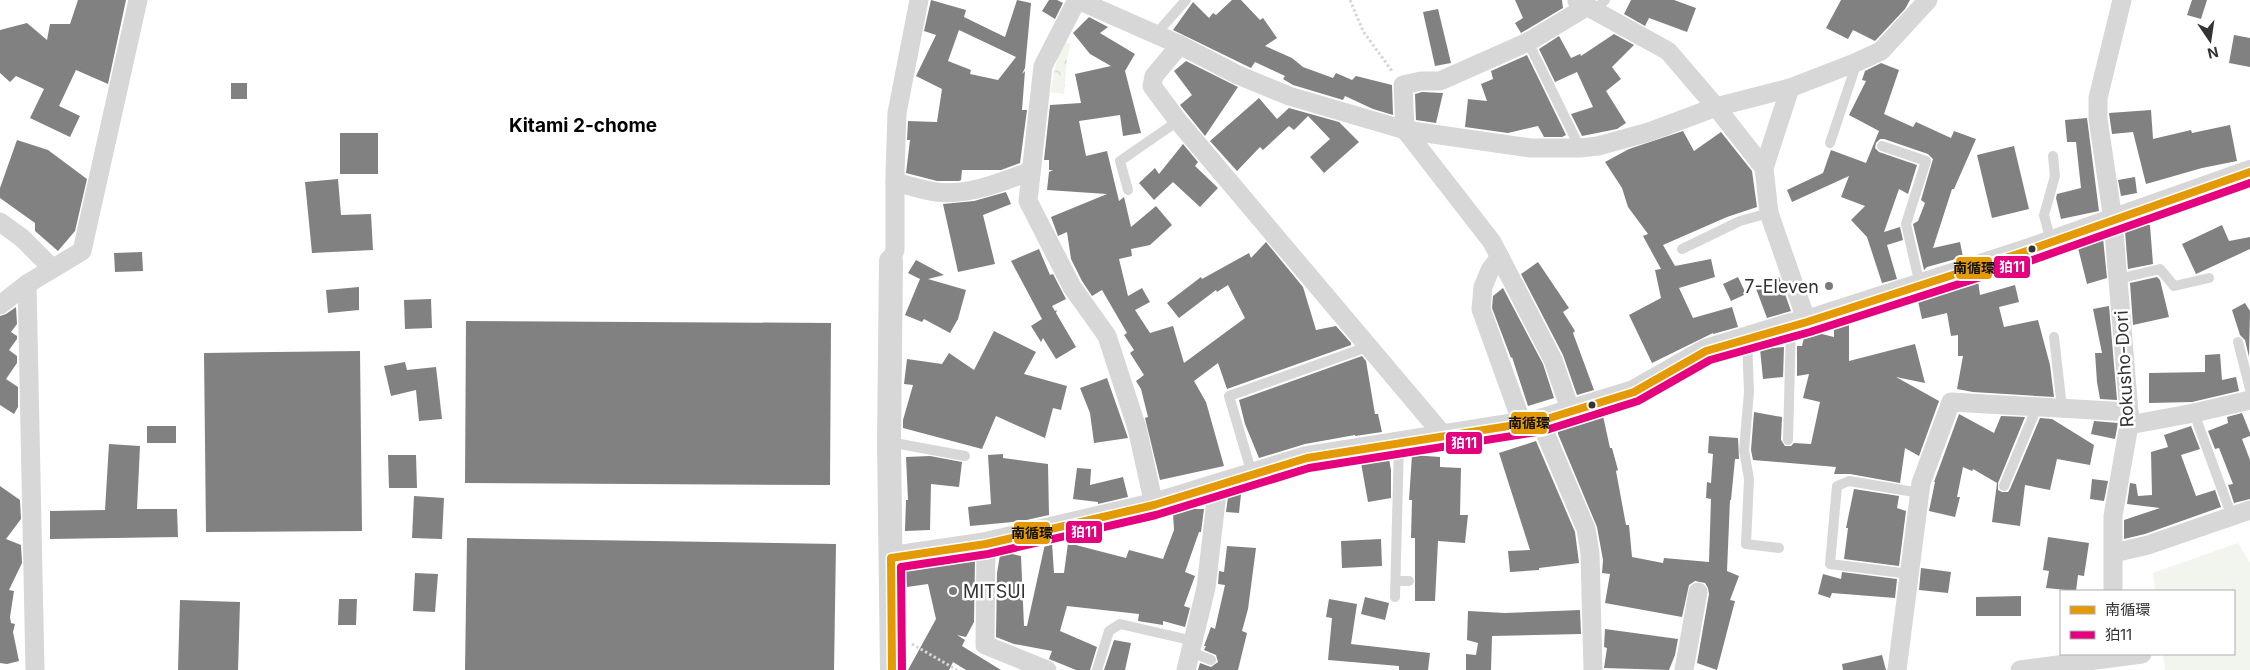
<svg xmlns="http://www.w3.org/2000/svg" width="2250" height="670" font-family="Inter,'Noto Sans JP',sans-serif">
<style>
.grass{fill:#f1f5ed}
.park{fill:url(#park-crowns)}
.building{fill:#818181;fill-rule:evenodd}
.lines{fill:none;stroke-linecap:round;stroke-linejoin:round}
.path{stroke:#d6d6d6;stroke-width:3;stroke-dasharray:2.5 2.5;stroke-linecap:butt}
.service{stroke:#d7d7d7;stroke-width:10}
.minor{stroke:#d7d7d7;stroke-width:19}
.tertiary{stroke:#d7d7d7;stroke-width:24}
.bus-1-casing{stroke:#fff;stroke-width:11}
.bus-2-casing{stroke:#fff;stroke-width:11}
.bus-1{stroke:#e39a05;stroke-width:8}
.bus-2{stroke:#e5007d;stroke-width:8}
.bus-dot{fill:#333;stroke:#fff;stroke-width:2}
.poi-dot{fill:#7a7a7a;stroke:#fff;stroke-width:2}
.labels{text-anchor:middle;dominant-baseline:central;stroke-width:5;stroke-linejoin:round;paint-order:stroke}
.poi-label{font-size:18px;fill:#333;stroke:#fff;text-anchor:end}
.street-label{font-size:18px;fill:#333;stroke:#fff}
.neighbourhood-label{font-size:19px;font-weight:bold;fill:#000;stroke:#fff}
.line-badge{stroke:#fff;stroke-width:2}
.badge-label{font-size:14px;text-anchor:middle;font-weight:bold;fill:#fff}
.pale-badge-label{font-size:14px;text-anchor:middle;font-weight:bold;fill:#111}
</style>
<defs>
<pattern id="park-crowns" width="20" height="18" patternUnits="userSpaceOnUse" patternTransform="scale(1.25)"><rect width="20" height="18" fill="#f1f5ed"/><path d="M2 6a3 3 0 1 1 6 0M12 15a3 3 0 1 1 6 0" fill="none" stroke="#cfd2cc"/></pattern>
</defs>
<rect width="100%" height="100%" fill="#fff"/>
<polygon class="grass" points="2238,543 2250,563 2250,670 2165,670 2163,654 2234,654 2234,591 2155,591 2153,573"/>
<polygon class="park" points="1061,41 1071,44 1067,59 1064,94 1050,92"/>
<g class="building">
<polygon points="78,0 126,0 108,84 76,70 59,106 80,116 70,137 30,118 44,89 16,76 10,82 0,73 0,30 27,23 47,40 50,24 70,24"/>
<path d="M931,0L966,10L964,17L1005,37L1017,0L1031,3L1025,68L1022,74L1025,71L1022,110H1027L1020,163L1001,170H962L961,180L959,181H937L906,173L910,140H907L908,121L937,122L942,89L916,76L936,35L924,31ZM959,30L1016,57L998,80L970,74L971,70L948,61Z"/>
<polygon points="1049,0 1057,0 1063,3 1055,19 1042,11"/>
<polygon points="1232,0 1241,0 1260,20 1263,18 1277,38 1265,46 1292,58 1303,67 1333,78 1336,73 1352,80 1356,76 1392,85 1393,115 1373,109 1345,96 1343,100 1293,85 1283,79 1285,76 1255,62 1251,68 1173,30 1193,2 1209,18 1213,13 1216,15"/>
<polygon points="1515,0 1562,0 1563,8 1521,33 1515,23 1523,18"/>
<polygon points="1631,0 1674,0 1696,8 1687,32 1649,18 1645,26 1624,14"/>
<polygon points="1841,0 1910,0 1905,9 1875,41 1853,30 1848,39 1826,28"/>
<polygon points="2192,0 2207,0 2201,19 2187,15"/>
<polygon points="1438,9 1451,63 1435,66 1423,12"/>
<polygon points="1089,17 1108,27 1100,33 1135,54 1125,71 1141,133 1123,136 1120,115 1079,121 1086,156 1107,151 1119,201 1124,197 1131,227 1156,206 1172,225 1150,245 1131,249 1132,256 1119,259 1128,296 1142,288 1150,302 1135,310 1150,333 1173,326 1184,363 1245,318 1228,285 1217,292 1216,290 1179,318 1167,303 1201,277 1202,279 1249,253 1251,258 1266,242 1303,287 1316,330 1336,326 1351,343 1351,345 1227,389 1218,363 1194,381 1206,402 1224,466 1160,480 1145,418 1148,417 1141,389 1136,381 1144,375 1130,353 1134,350 1124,335 1127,333 1102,290 1092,296 1082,281 1071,259 1067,232 1058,236 1051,217 1107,194 1047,190 1049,172 1053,170 1049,170 1049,160 1044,160 1050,105 1081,103 1075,74 1111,66 1090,54 1073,33"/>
<polygon points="1614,34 1634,45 1612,67 1621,79 1606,91 1626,123 1617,129 1582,136 1571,114 1593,107 1577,72 1555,82 1539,49 1559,36 1571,58 1580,54 1581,56"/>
<polygon points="2234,35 2250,38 2250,67 2229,63"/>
<polygon points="1527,55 1566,135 1562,137 1544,137 1538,126 1508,133 1465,127 1468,99 1487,101 1481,84 1493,79 1491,71"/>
<polygon points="1186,61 1238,87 1205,136 1180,105 1192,95 1174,71"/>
<polygon points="1881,63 1899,70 1884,114 1913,127 1916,122 1951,138 1954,131 1976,139 1954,189 1952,189 1933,248 1960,242 1963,257 1927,267 1924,270 1913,224 1918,221 1925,203 1921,200 1933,159 1928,154 1884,139 1880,139 1876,143 1875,148 1879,152 1917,165 1908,194 1899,189 1884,232 1900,227 1903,240 1887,245 1897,279 1882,283 1867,237 1851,220 1865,206 1841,197 1849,176 1792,202 1787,190 1823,173 1831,150 1866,163 1879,131 1849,115 1866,81 1862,80 1865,71"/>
<rect x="231" y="83" width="16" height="16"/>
<polygon points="1422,92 1443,93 1436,123 1416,120 1415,94"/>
<polygon points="1259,98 1277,119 1289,108 1339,122 1359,142 1324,173 1310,157 1330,139 1308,116 1294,130 1289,126 1263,150 1260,147 1237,171 1210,141"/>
<polygon points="2151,110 2153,139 2191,130 2192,133 2230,125 2237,161 2202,168 2146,184 2133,132 2112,134 2109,113"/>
<polygon points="2087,118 2099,211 2061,219 2056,198 2057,194 2081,188 2076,142 2067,142 2065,120"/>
<polygon points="1683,131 1694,151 1721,132 1752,171 1757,207 1727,217 1663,245 1675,266 1711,259 1715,277 1679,288 1693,318 1732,307 1738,327 1713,334 1713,333 1652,363 1629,315 1661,298 1655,270 1661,269 1643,236 1648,234 1628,207 1622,188 1605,162 1629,149"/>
<rect x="340" y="133" width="38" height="41"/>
<polygon points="17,140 48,150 87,179 75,231 58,251 35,231 35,223 0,198 0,188"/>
<polygon points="1183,144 1198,162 1195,166 1218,188 1200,207 1173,182 1154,200 1139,183 1155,168 1159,174"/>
<polygon points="2014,146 2029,209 1992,218 1977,155"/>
<polygon points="2135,177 2137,193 2121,196 2118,180"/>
<polygon points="338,179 341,215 371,214 373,250 312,253 305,182"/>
<polygon points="1006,192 1011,204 983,215 995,264 958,272 943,204 974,201"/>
<polygon points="2141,225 2150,225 2153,264 2128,269 2125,231"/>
<polygon points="2222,225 2229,241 2250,237 2250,249 2196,274 2182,244"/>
<polygon points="2103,238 2107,278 2087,284 2078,248"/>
<polygon points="1039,249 1050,275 1053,274 1066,299 1052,306 1055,311 1057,310 1056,313 1076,347 1056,359 1043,338 1041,342 1031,326 1042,319 1011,261"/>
<polygon points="142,252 143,271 115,272 114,253"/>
<polygon points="916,260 944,275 928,279 966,290 958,319 950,333 924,319 922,322 905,315 920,279 908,273"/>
<polygon points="1538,262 1569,308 1563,312 1575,331 1573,333 1594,390 1577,395 1563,355 1521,274"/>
<polygon points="1738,277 1746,294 1731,301 1723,284"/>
<polygon points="1779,277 1791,311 1767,318 1755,286"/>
<polygon points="2157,277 2160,280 2169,317 2133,325 2130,283"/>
<polygon points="1978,281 1980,295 2015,285 2019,302 1999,307 2004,327 2038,320 2050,365 2054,397 1973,392 1957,389 1963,356 1958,356 1958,335 1951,336 1947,313 1922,319 1918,301 1948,293 1948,291"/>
<polygon points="359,287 359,310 328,313 326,290"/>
<polygon points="1503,288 1543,364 1554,398 1528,406 1512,357 1511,358 1492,308 1493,296"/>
<polygon points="431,299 432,328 405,329 404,300"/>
<polygon points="2245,303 2250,311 2249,357 2245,340 2240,335 2232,310"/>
<polygon points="2109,306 2117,400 2100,399 2097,382 2095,353 2102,353 2093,309"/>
<polygon points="16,307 17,324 11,332 17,336 17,339 9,350 17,356 17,363 6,379 18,387 18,407 14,414 0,405 0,316 6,314"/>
<polygon points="466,321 831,323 830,485 465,483"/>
<polygon points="1843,325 1849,325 1849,361 1915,344 1925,383 1896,377 1939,401 1919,456 1905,448 1900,483 1850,474 1834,474 1836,467 1753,460 1751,450 1754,412 1782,417 1781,440 1785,446 1791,446 1794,443 1811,444 1820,402 1803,398 1809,374 1797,376 1797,346 1802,346 1804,337 1818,333 1834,337 1834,328"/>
<polygon points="994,331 1036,352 1024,374 1067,386 1061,410 1053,408 1045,438 996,416 982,449 903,428 903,420 913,385 904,384 907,359 942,364 949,353 974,370"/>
<polygon points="1784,347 1783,377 1763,379 1760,349"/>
<polygon points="360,351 362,531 206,532 204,353"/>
<polygon points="2220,354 2222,380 2236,377 2239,391 2192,402 2149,403 2149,373 2205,372 2205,355"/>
<polygon points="1362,356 1366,361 1375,414 1378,414 1382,432 1355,436 1355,435 1305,444 1259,458 1245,424 1239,400"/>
<polygon points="405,362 407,370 436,367 442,419 419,421 416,390 391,396 384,366"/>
<polygon points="1107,378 1128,438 1094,443 1090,413 1080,388"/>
<polygon points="2242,413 2250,433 2250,436 2242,439 2250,460 2250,499 2234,503 2228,485 2233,484 2219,448 2215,449 2208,431 2228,423 2227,417"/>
<polygon points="1959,414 1994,433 2001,416 2025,417 1998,483 1998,490 2002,492 2008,492 2010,489 2040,418 2052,419 2094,445 2090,465 2057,459 2050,490 2025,485 2020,526 1992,522 1997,483 1973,469 1972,471 1963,467 1957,497 1960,497 1955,517 1929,511 1935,482 1934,482"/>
<polygon points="1603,416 1610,448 1612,448 1618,470 1616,471 1626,525 1629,525 1632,557 1663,563 1664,558 1709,562 1711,499 1706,498 1707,482 1711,483 1713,454 1708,453 1709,436 1738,438 1739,459 1735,459 1731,500 1730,500 1727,571 1739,576 1730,600 1735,601 1717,670 1697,663 1709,594 1708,588 1705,583 1695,581 1689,585 1682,617 1605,603 1610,574 1602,573 1603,560 1597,527 1558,434 1558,430"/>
<polygon points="2094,421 2118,423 2115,439 2091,434"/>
<rect x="147" y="426" width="29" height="17"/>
<polygon points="2191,426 2200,449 2181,455 2196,496 2215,490 2221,507 2145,534 2124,539 2124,520 2160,508 2127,504 2130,483 2136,484 2138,496 2152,495 2151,452 2168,447 2164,435"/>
<polygon points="1536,441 1575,532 1579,563 1539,568 1539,570 1510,572 1508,551 1530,550 1499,453"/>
<polygon points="109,444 140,446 137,509 177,509 178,537 50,539 50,511 105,510"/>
<polygon points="1003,454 1003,458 1048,464 1049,515 1022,521 970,526 968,507 991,504 988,455"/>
<polygon points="388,455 416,455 417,488 389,488"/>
<polygon points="1412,455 1440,457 1440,467 1461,468 1460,515 1468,515 1465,543 1438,541 1435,601 1415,601 1415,538 1411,538 1412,500 1409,500"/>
<polygon points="930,456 962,462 959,487 931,484 930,530 905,531 906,500 908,500 906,457"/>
<polygon points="1389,459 1391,470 1391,498 1368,502 1361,463"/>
<polygon points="1077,468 1091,469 1090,485 1123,477 1128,497 1098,504 1098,502 1073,499"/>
<polygon points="2092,479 2108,481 2104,501 2090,499"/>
<polygon points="0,486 20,500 21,519 6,539 21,545 22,563 9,590 14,591 10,617 11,623 15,624 13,632 19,661 7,664 0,663"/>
<polygon points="1854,489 1899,496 1897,508 1906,511 1899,566 1844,559 1848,528 1846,528"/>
<polygon points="1237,494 1241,494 1239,513 1226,512 1228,497"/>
<polygon points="414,496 444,498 442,539 412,538"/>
<polygon points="1189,509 1204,509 1201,532 1199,532 1185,572 1195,576 1184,606 1190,608 1185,627 1163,621 1163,625 1138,621 1139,614 1067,606 1060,631 1097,647 1090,670 1076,670 1049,659 1052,651 1014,644 996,637 997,573 1000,555 1007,553 1021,556 1024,626 1027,626 1045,544 1052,543 1054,573 1064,573 1068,543 1126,558 1129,550 1163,559 1174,530 1173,513"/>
<polygon points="2048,537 2089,543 2084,576 2078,575 2076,591 2046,588 2049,571 2043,570"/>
<polygon points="467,538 836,544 834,670 465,670"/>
<polygon points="1381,539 1382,566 1342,568 1341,541"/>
<polygon points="1227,546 1256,548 1248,609 1242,631 1247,633 1238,670 1198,670 1200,663 1211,667 1218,662 1216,655 1204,650 1206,646 1204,646 1211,627 1215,629 1225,585 1218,584 1219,571 1224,572"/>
<polygon points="975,560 974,622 966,637 957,635 965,640 962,646 1001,670 966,670 953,662 949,670 908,670 936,619 928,584 907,587 904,570"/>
<polygon points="1921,568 1951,572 1948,593 1919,590"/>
<polygon points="1842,572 1897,579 1895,598 1832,593 1830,598 1818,594 1823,574 1841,579"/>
<polygon points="415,573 438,574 435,612 413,611"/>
<polygon points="2021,596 2021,616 1976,616 1976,597"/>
<polygon points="1365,597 1389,603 1385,620 1361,614"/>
<polygon points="339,599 357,599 356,625 338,625"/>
<polygon points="1329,599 1357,604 1351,644 1430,653 1428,670 1399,670 1399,666 1328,660 1332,618 1326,617"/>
<polygon points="180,600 240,602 238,670 178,670"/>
<polygon points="1580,610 1581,634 1492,636 1491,670 1466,670 1466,654 1476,655 1478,643 1467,640 1468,611 1505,613"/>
<polygon points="1605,629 1678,639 1675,655 1669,670 1604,668 1607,648 1604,647"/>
<polygon points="1114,640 1131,643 1125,670 1104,670"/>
<polygon points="1882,655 1886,670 1843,670 1842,664"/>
</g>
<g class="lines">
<g class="path">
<polyline points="1350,0 1363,31 1392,71"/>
<polyline points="912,644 957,670"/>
</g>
<g class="service">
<polyline points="1595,10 1605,0"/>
<polyline points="1156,34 1186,0"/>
<polyline points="1528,42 1580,148"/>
<polyline points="1830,143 1857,62"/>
<polyline points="1882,146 1926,161 1906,224 1920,285"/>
<polyline points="1128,190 1120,161 1178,121"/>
<polyline points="2051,242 2044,215 2055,176 2053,156"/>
<polyline points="1682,249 1740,221 1769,213"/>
<polyline points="2118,279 2160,269 2174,286 2209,278"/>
<polyline points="2054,337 2062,408"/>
<polyline points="1747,339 1749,392 1744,450 1749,479 1746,544 1779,548"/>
<polyline points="2238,342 2250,389"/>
<polyline points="2194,413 2232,517"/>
<polyline points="1788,440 1791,326"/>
<polyline points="889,442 965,456"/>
<polyline points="1252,474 1229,396 1370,346"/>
<polyline points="2004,486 2037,407"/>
<polyline points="1910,574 1830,564 1837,486 1849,481 1920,493"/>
<polyline points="1396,581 1409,581"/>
<polyline points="1395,597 1399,443"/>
<polyline points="1191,652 1211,660"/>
<polyline points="1097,670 1109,631 1120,624 1194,641"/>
</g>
<g class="minor">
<polyline points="1077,0 1043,66 1028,201 1072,287 1107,336 1137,428 1154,505"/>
<polyline points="1078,0 1180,45 1238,75 1289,96 1405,130 1531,148 1580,148 1598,146 1649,132 1716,107 1790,88 1857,62 1881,51 1928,0"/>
<polyline points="1577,1 1668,51 1716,107 1764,168 1769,213 1807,322"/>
<polyline points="1180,45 1154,76 1152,86 1178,121 1444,436"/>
<polyline points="1764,168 1790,88"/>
<path d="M895,182C908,185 922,190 936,192C968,196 1002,182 1031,171"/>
<polyline points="0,222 22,238 52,268"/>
<polyline points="1500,257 1490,270 1483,287 1481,309 1522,423"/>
<polyline points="891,261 895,250 895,173 897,113 919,0"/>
<polyline points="27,284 35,670"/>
<polyline points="0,305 27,284 82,251 138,0"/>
<polyline points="1571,412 1553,360 1492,242 1405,130 1403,85 1421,81 1440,81 1528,42 1586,7"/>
<polyline points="1540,421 1586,529 1590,553 1593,670"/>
<polyline points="2129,425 2194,413 2250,400"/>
<polyline points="986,544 985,645 1047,670"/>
<polyline points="2114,553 2148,545 2250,510"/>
<polyline points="2113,591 2113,516 2129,425 2129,412 2113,220 2098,119 2098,98 2122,0"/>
<polyline points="1186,670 1206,588 1218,484"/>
<polyline points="1684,670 1698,592"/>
<polyline points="1897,670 1921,483 1951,402 2129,412"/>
<polyline points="2020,670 2142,654"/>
</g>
<g class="tertiary">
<polyline points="891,261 889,442 892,670"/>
<polyline points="891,558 986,544 1154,505 1307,458 1540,421 1634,392 1706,351 1791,325 1807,322 2021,253 2250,172"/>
</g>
<g class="bus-1-casing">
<polyline id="bus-1" points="892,670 891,558 986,544 1154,505 1307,458 1540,421 1634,392 1706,351 1807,322 2021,253 2250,172"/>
</g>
<g class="bus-2-casing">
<polyline id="bus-2" points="902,670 901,567 988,554 1156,515 1309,468 1543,431 1638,401 1710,360 1810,332 2024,263 2250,183"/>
</g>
<use href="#bus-1" class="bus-1"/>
<use href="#bus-2" class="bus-2"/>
</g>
<g class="bus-dot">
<circle cx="2032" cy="249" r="4.5"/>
<circle cx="1592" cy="405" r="4.5"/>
</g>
<g class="poi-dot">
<circle cx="1829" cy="286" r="5"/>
<circle cx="953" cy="591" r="5"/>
</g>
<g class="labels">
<g class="poi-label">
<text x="1819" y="286">7-Eleven</text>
<text x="963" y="591" text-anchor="start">MITSUI</text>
</g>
<g class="street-label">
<text transform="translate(2124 369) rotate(-93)">Rokusho-Dori</text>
</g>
<g class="neighbourhood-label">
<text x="583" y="125">Kitami 2-chome</text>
</g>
</g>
<g class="line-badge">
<rect x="1993" y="255" width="38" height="24" rx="5" fill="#e5007d"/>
<rect x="1955" y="256" width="38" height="24" rx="5" fill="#e39a05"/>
<rect x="1510" y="411" width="38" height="24" rx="5" fill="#e39a05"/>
<rect x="1445" y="431" width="38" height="24" rx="5" fill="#e5007d"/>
<rect x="1065" y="520" width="38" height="24" rx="5" fill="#e5007d"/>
<rect x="1013" y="521" width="38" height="24" rx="5" fill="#e39a05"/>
</g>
<g class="badge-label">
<text x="2012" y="272">狛11</text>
<text x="1464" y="448">狛11</text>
<text x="1084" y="537">狛11</text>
</g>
<g class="pale-badge-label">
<text x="1974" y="273">南循環</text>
<text x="1529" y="428">南循環</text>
<text x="1032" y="538">南循環</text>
</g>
<rect x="2060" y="590" width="175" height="65" fill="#ffffff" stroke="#adadad"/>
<rect x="2070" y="606" width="25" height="8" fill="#e39a05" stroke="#adadad"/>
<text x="2105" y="615" font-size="15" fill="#333333">南循環</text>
<rect x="2070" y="631" width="25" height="8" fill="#e5007d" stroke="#adadad"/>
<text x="2105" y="640" font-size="15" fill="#333333">狛11</text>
<g transform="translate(2210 40) rotate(167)" stroke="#ffffff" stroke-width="4" paint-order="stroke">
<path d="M0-4L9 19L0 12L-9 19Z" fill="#333333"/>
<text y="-8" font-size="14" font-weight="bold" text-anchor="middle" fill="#333333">N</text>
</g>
</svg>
